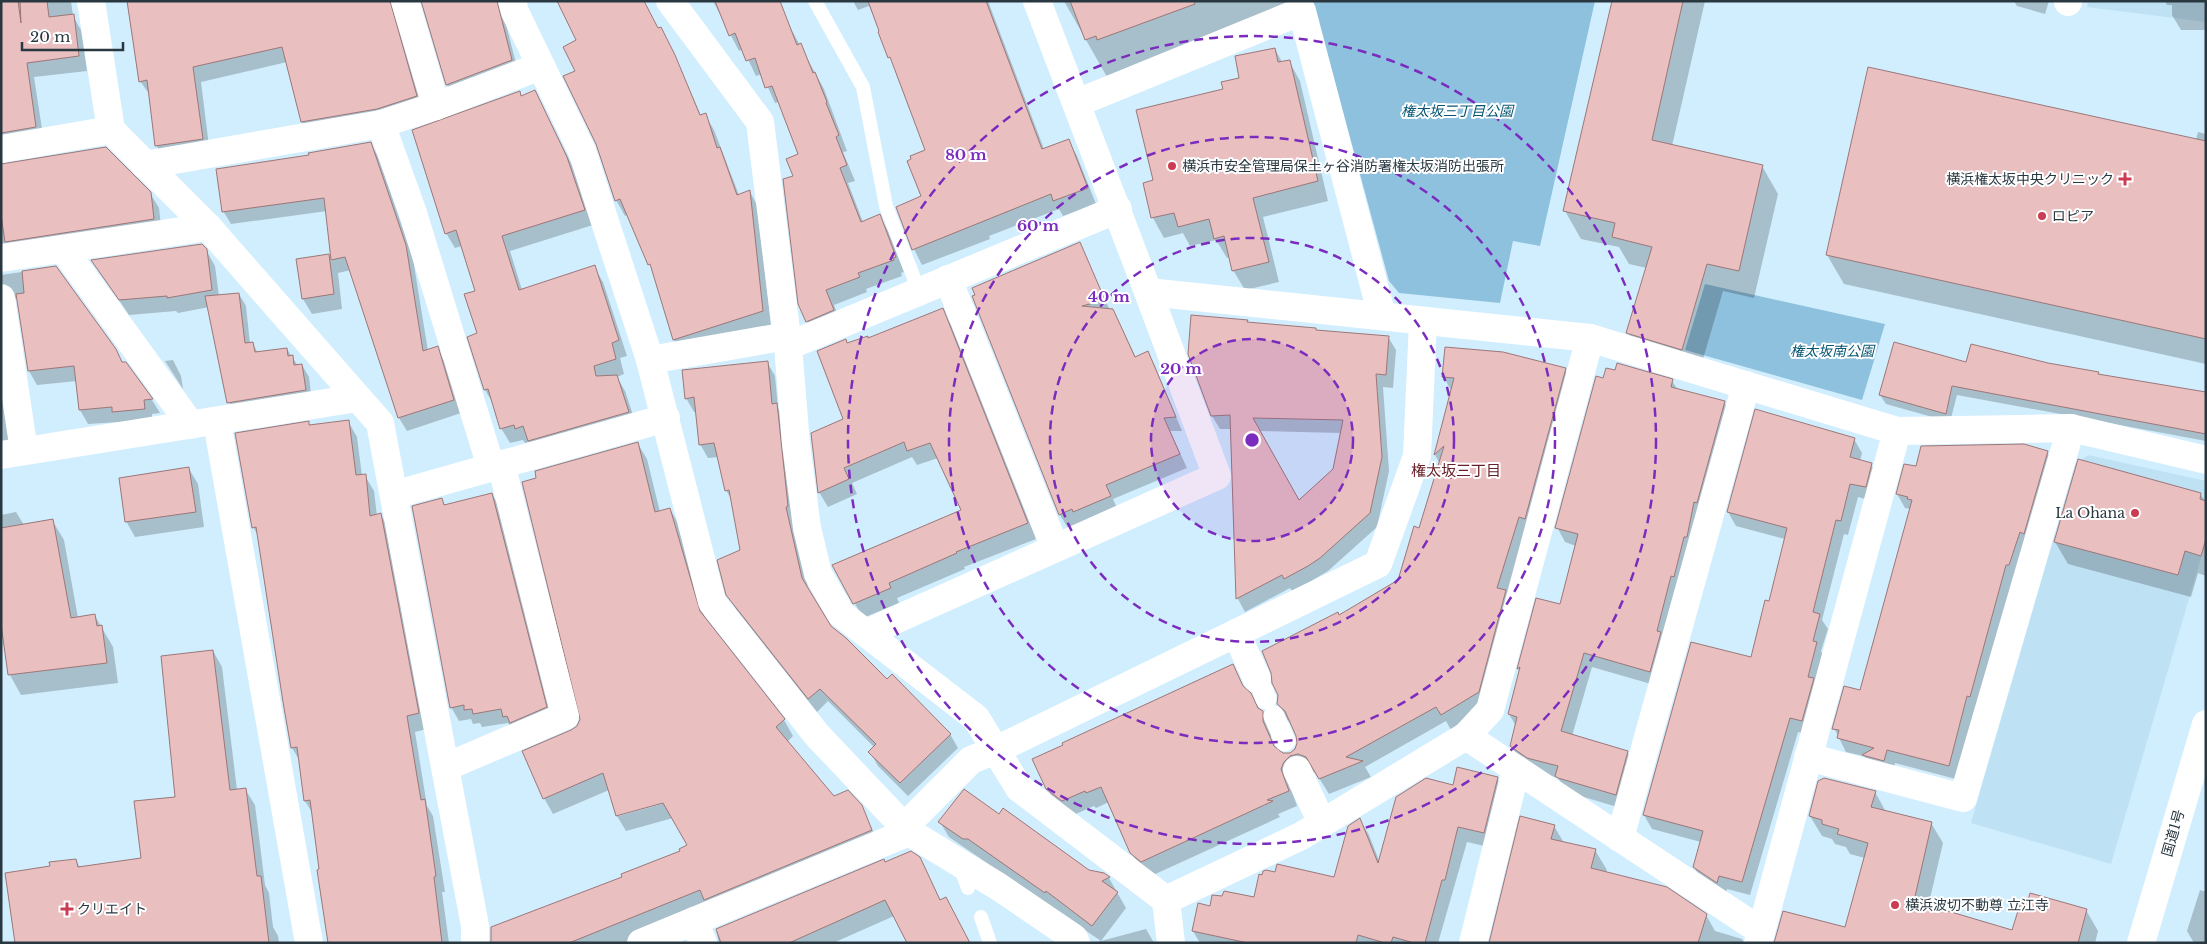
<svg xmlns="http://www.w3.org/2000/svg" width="2207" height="944" font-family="'Libre Baskerville','Noto Sans JP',serif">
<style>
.built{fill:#bfe1f4}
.green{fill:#8ec1dd}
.shadow{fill:#0003;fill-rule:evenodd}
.building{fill:#e9bfc0;stroke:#9c7778;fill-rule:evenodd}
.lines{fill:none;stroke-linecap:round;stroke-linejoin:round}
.service{stroke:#fff;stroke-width:14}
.pedestrian{stroke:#fff;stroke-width:21}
.minor{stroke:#fff;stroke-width:28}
.trunk{stroke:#fff;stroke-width:28}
.ring{fill:none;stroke:#7b2cbf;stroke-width:2.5;stroke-dasharray:9 6}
.poi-dot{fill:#cb3b51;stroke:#fff;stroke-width:2}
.labels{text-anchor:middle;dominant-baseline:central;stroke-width:4;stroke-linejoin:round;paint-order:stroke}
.park-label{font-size:14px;font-style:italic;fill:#065573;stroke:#fff}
.poi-label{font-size:14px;fill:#293840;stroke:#fff;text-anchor:start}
.street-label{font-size:14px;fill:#293840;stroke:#fff}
.neighbourhood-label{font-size:15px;fill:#662029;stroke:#fff}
.centre{fill:#7b2cbf;stroke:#fff;stroke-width:2.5}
.ring-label{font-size:15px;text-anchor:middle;font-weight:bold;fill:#7b2cbf;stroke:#fff;stroke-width:4;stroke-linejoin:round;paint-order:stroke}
</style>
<rect width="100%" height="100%" fill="#d1eefe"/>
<g class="built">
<polygon points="2088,1 2206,1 2206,22 2087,7"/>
<polygon points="2088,455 2206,481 2206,541 2111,864 1971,823 2075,464"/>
</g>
<g class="green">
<polygon points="1313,1 1595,1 1540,246 1513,241 1500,303 1399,293 1389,281"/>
<polygon points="1705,284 1885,324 1862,400 1685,350"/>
</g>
<g class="shadow">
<polygon points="1,1 71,1 73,16 81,30 87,71 34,77 44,142 1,150"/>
<polygon points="129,1 408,1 424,111 310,136 302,122 287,62 201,82 210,154 165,160 156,145 150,95 140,81"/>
<polygon points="420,1 500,1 519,75 456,99 447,85 423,3"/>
<polygon points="713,1 773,1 785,18 824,89 847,151 843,152 855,181 848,183 863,222 879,215 888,231 904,272 901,273 902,276 866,289 867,292 834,305 842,326 816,337 807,321 794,177 800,155 779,102 775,103 762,74 756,76 743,49 739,51"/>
<polygon points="853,1 988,1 1044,149 1068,140 1077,156 1096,204 1063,216 1059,209 989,236 990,239 922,265 914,249 897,208 923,197 926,151 896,69 869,6 858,10"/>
<polygon points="1064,1 1317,1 1165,62 1107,77"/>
<polygon points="1613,1 1705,1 1672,146 1762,166 1778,194 1754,298 1723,291 1698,376 1644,360 1628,333 1647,268 1629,264 1619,247 1581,239 1565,211"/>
<polygon points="2014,1 2049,1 2045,14 2017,6"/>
<polygon points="2165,1 2206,1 2206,30 2181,30 2172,15 2172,5 2167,5"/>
<polygon points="658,29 669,44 701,116 705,115 714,130 739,195 750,192 758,207 771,326 683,355 674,340 653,271 628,214 625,216 616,200"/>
<polygon points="1275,49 1282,62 1289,61 1300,81 1328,201 1263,217 1279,282 1245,290 1233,270 1230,257 1227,258 1216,240 1190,246 1183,233 1164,238 1153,218 1144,184 1155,181 1224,90"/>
<polygon points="1869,68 2196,140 2198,132 2206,134 2206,364 1844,284 1827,255"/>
<polygon points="535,91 576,173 593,225 510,251 522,290 594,267 603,282 627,356 620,358 624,374 617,377 625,391 637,427 538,455 530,442 525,443 523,440 510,443 501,428 494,405 485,390 476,291 462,246 455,248 446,233 519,92 522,97"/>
<polygon points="370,143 378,156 413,259 428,351 437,348 444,361 461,413 407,431 399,418 351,270 338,273 342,309 312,314 303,299 328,255 332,262 327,211 231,224 223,211 310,156"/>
<polygon points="1,165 150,193 159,208 162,234 1,259"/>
<polygon points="1079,244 1110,310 1112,310 1120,324 1136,358 1147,353 1155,366 1182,431 1170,431 1187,468 1113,499 1118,510 1068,528 1060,515 973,297"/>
<polygon points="206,250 215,266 219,296 239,294 246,306 250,344 253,344 258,353 287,349 298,366 302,365 309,377 312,402 236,415 229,402 209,307 178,313 176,311 129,315 93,261"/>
<polygon points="55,267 123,363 125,363 152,400 160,413 152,414 152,423 122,426 119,422 88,424 80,410 77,381 37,385 29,371 18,299 7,297 1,299 1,275"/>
<polygon points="942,310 951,325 1036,539 964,567 965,569 897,598 899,603 863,618 834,566 963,511 938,458 917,465 912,457 852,483 857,494 828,507 819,492 845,419 847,345 868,339"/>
<path d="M1247,321L1248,323L1317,331L1388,337L1396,350L1393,388L1383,387L1389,471L1377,527L1328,571L1293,592L1290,588L1245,612L1238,599L1232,429H1220L1212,416ZM1259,431L1341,433L1334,469L1299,502Z"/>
<polygon points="173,360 181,376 183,389 165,361"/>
<polygon points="767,362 775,376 778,408 784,418 793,521 809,592 830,627 887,681 950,734 958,748 908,796 878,766 870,752 875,748 828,701 817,712 736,609 727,594 742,550 732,501 726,490 719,457 708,458 700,444 697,411 694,412 686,398"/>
<polygon points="1967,364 2048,364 2206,395 2206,441 1957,395 1950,422 1886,404 1880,395"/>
<polygon points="1,369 10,448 1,449"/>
<polygon points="1565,369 1574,385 1487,708 1451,730 1446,721 1365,767 1371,777 1329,794 1316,773 1307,770 1290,786 1297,806 1278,814 1280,817 1151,876 1141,869 1132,853 1109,802 1096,808 1094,806 1071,816 1056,804 1047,788 1233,666 1245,690 1250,694 1271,728 1271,738 1276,750 1283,755 1291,753 1299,743 1292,724 1287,720 1278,704 1339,616 1399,581 1420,529 1440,464 1435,455 1452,392 1443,376"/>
<polygon points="1604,380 1672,381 1678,390 1724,402 1733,417 1658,686 1592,667 1572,736 1627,752 1636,767 1624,809 1567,792 1558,778 1537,772 1520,761 1511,746 1516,726 1509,714 1520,672 1518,669 1537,600 1561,606 1576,546 1565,542 1557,527"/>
<polygon points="348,421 357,437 362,476 365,476 374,491 377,516 381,515 390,531 427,729 415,732 427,806 433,816 445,892 442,892 449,943 329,943 313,814 305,801 300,761 292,748 259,537 253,527 308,423 310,426"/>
<polygon points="1854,439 1862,453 1860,461 1871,464 1879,478 1873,501 1858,497 1848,535 1844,534 1822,620 1828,629 1821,651 1824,657 1810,735 1798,732 1750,895 1727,889 1725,896 1702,881 1694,867 1701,842 1652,829 1644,815 1752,659 1770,602 1785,539 1736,526 1728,512"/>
<path d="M638,444L647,459L660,512L670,509L679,525L706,622L784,720L793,736L787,742L834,798L861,806L880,846L648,943H491L492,928L624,878L682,851L689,846L673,818L626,831L617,816L609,790L553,814L544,798L572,731L578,726L582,719ZM668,800L669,802L619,816V814Z"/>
<polygon points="2047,452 2055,466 1956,779 1895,763 1892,774 1871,769 1864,756 1846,752 1834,728 1861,692 1911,509 1905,508 1897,494 1917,468"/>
<polygon points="189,469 198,484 204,527 135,537 126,521"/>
<polygon points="492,494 500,508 554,721 512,730 508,723 482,727 480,723 473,724 471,719 459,721 451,707 442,499 445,506"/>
<polygon points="2200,494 2206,502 2206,576 2198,573 2191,597 2068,564 2055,542"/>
<polygon points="16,512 24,525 52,520 64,540 78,618 95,616 113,647 118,683 21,695 10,675 4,637 1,637 1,515"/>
<polygon points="213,651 222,667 237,790 245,789 255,805 265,885 269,893 273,927 278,936 279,943 16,943 51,868 76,860 80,868 143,859 177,798"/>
<polygon points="1497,778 1506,793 1493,848 1467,842 1438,943 1200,943 1193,931 1211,908 1255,899 1275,873 1335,878 1360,820 1369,835 1380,863 1453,787"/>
<polygon points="1875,792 1886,812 1931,823 1943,843 1928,907 2013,932 2086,910 2098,931 2095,943 1776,943 1846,929 1865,858 1850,854 1846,847 1835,844 1832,839 1822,836 1810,816"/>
<polygon points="999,816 1089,871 1104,874 1109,878 1126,908 1101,941 1146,929 1154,943 1095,943 1101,941 949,837 940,822"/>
<polygon points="1554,826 1564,843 1595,850 1607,870 1606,873 1706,915 1715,931 1742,939 1744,943 1490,943"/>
<polygon points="919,858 941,901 946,898 970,943 894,916 833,943 719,943 716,930 884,861 885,864"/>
<polygon points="2200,890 2206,892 2206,943 2194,943 2187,931"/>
</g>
<g class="building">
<polygon points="1,1 18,1 21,23 20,1 47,1 49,17 74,14 79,56 27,63 36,127 1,133"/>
<polygon points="127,1 390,1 417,96 377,109 301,122 282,47 193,67 203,139 155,146 147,80 139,82"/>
<polygon points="421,1 497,1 512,60 446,85"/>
<polygon points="557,1 644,1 658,28 661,27 675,55 700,115 706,113 717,148 720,147 737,195 750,190 763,311 673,340 650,264 648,265 620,199 615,201 596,144 563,76 575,71 563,47 576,40"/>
<polygon points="715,1 780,1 797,45 801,43 813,73 815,72 827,102 826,103 839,135 836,137 847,165 840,168 861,222 880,214 896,257 893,258 894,260 858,273 860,277 826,290 834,310 806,322 798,304 783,179 793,176 786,159 798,154 772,86 765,88 755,58 746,61 735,33 729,36"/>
<polygon points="868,1 986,1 1042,149 1069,139 1088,188 1053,201 1051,194 912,250 896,207 921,196 907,161 911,159 910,156 925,150 890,57 888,58 878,32 879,31"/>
<polygon points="1070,1 1194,1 1195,4 1097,40 1096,36 1085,40"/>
<polygon points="1612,1 1683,1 1652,140 1763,165 1739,271 1707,264 1682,350 1626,333 1652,247 1612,237 1615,223 1563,211"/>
<polygon points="1275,48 1278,62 1290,60 1318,181 1253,198 1269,262 1232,271 1224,236 1214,239 1209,219 1178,227 1174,213 1151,218 1143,183 1153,180 1136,110 1223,89 1221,82 1239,78 1235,56"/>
<polygon points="1868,67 2206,141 2206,339 1826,255"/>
<polygon points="535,90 567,157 585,210 502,236 519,290 595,265 619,340 612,343 616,359 594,366 596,376 617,375 629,412 528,441 523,426 515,429 514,425 500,429 488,389 484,390 467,337 477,333 464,294 475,291 456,230 445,234 412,130 520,91 521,96"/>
<polygon points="371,142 406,245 423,351 438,346 454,400 398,418 345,257 331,260 324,198 222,212 216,169 309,155 308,153"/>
<polygon points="106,147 151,192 154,219 5,242 1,215 1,164"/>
<polygon points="1080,242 1105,300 1082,306 1113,309 1135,357 1148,351 1176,417 1164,418 1180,454 1106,485 1111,496 1073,512 1072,509 1059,515 972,296 975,295 972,288"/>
<polygon points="202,244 207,249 212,290 167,298 167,296 119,300 91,260"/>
<polygon points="329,254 334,294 302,299 296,259"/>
<polygon points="56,266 116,349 122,362 126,362 153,399 144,400 145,409 112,412 112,407 79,410 74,366 28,371 16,294 24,293 22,271"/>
<polygon points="239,293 245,343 253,342 255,352 287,348 288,356 293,355 294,365 302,364 306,390 227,403 205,296"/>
<polygon points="943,308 1028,523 956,552 957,553 889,583 891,588 853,604 832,565 961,510 930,443 907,451 904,442 844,468 849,479 818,493 811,433 843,419 817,351 846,339 847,343 868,336 868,338"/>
<path d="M1191,315L1248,320L1247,322L1316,328V330L1389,336L1386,375L1376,374L1382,457L1370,513L1320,558L1308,566L1284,579L1282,575L1236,599L1230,415L1211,416L1188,354ZM1253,418L1343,420L1333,469L1299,500Z"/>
<polygon points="1894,342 1966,362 1971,344 2048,363 2099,372 2098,374 2206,392 2206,434 1952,386 1946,414 1879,395"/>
<polygon points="1445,347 1503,352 1566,368 1525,519 1519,517 1497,588 1506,590 1479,692 1441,715 1436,707 1346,757 1363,761 1319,779 1306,757 1298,754 1290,756 1284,762 1281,769 1289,791 1267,800 1273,801 1141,862 1130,853 1101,787 1086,793 1085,791 1062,801 1046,789 1032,759 1063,745 1062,743 1233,664 1243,686 1251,693 1258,708 1263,711 1263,721 1274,746 1283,753 1290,753 1295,749 1297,743 1296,736 1285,711 1277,704 1278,695 1272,683 1271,673 1262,651 1338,612 1339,615 1398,580 1414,526 1419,528 1444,446 1434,455 1454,378 1442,377"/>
<polygon points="768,361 772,404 777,403 788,506 786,507 802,578 831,626 846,638 887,679 892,674 951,734 900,783 868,752 876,744 820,689 808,699 726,595 717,560 740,550 729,490 725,491 714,443 699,445 694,397 685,399 682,370"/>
<polygon points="1617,363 1673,379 1671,387 1725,401 1697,503 1694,502 1687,537 1684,537 1674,577 1671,576 1657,631 1661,632 1650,672 1584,653 1561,731 1628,751 1616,795 1558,778 1555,776 1558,766 1527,758 1510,746 1517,717 1508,714 1520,667 1517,669 1536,598 1560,604 1578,534 1555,528 1596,376 1603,378 1606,368 1615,370"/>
<polygon points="1755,409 1855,438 1850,457 1872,463 1866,487 1850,484 1841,521 1836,520 1813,612 1820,614 1813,641 1817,642 1808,677 1814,678 1802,721 1790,718 1742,882 1719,876 1717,883 1693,867 1703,831 1643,815 1691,642 1751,657 1765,600 1769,601 1787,528 1727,512"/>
<polygon points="349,420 356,475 366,474 370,516 381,513 419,713 407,716 421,800 425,799 436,876 434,877 442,943 328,943 317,870 319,869 310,800 304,801 297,747 291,748 283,702 256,527 252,528 235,433 309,421 309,425"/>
<polygon points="638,442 655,512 670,508 700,611 785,719 776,727 834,796 848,790 862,805 872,830 704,900 700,890 569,943 491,943 491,927 622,877 621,874 680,851 679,849 687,845 663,803 616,816 603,773 543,799 522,751 571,730 577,726 580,719 522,482 536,478 535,471"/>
<polygon points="2024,444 2048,451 2024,534 2020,532 2009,565 2006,565 1970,697 1967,696 1949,766 1887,750 1884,761 1862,755 1874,748 1837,738 1839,730 1832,729 1844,686 1860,690 1912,500 1907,499 1908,497 1896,494 1904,464 1916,466 1921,446"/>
<polygon points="2078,459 2201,493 2200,499 2206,501 2206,539 2201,556 2185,551 2178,575 2054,542"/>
<polygon points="189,467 196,512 125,522 119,478"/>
<polygon points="492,493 547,707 510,723 507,716 503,717 501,709 473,714 472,709 464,710 464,705 450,708 412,506 442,498 444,505"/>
<polygon points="53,519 71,618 95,614 97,626 102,625 107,663 8,675 1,624 1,528"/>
<polygon points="213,650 230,790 246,788 257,876 261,876 269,943 15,943 5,873 50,866 49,862 76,859 78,867 141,858 134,801 175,797 161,656"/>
<polygon points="1457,767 1498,777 1484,833 1458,827 1445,880 1442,880 1425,943 1414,943 1393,937 1391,943 1385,943 1358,935 1356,943 1248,943 1192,931 1198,903 1210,906 1212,895 1222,896 1224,891 1254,897 1259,874 1262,875 1263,871 1266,870 1275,872 1277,864 1334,877 1348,826 1360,818 1378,863 1396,797 1426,778 1453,785"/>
<polygon points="1824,778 1876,791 1871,807 1932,822 1914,901 2012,930 2022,898 2028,900 2030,893 2087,909 2078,943 1774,943 1783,911 1845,927 1868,843 1837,834 1839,829 1822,824 1822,820 1809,816 1818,781"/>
<polygon points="964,789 999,814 1003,808 1089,870 1104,873 1110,877 1102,881 1118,892 1092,926 1046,891 1045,893 968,839 963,839 938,822"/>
<polygon points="1520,816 1555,825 1551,839 1596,849 1591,868 1667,887 1707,914 1698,943 1489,943"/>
<polygon points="911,851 920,857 940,900 946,897 970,943 907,943 885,900 789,943 721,943 716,929 884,859 885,862"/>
</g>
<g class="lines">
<g class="service">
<polyline points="815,1 863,87 886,206 919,291"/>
<polyline points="960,866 968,888"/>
<polyline points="981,917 990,943"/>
</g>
<g class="pedestrian">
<polyline points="1263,691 1266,699"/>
<polyline points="1274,716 1285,741"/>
</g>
<g class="minor">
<polyline points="91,1 111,130 208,227 380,423 475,926 475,943"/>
<polyline points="405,1 436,106"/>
<polyline points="512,1 515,12 582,151 650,360 712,602 817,735 909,832 999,887 1074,938 1076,943"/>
<polyline points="670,1 760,122 788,346 796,444 807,528 818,574 841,614 976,718 1019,788 1166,900 1171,943"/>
<polyline points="1037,1 1148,292 1590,338 1897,431 2071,428 2206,460"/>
<polyline points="2068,2 2068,1"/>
<polyline points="1077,103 1302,11 1382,316"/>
<polyline points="381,124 413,213 491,467"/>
<polyline points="1,149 111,130"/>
<polyline points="145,165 381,124 436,106 541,66"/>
<polyline points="64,250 191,425"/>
<polyline points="1,258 208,227"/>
<polyline points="948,279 1055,548"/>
<polyline points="1,298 24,451"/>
<polyline points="788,346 1118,209"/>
<polyline points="650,360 787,336"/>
<polyline points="217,422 309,943"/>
<polyline points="1,455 357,398"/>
<polyline points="394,495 666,418"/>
<polyline points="866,633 1217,476 1148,292"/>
<polyline points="1236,633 1257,679"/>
<polyline points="1466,736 1761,931"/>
<polyline points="1808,757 1963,798 2071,428"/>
<polyline points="446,767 565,716 501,464"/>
<polyline points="1297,770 1322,823"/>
<polyline points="904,827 971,760 996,750 1378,564 1417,456 1423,321"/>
<polyline points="1620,838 1746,385"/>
<polyline points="1166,900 1301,836 1466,736 1490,710 1590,338"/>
<polyline points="694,921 703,943"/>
<polyline points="641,943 909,832"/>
<polyline points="1473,943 1516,769"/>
<polyline points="1758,943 1897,431"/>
</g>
<polyline class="trunk" points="2141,943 2206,724"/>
</g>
<circle cx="1252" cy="440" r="101" fill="#7b2cbf" fill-opacity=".12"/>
<g class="ring">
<circle cx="1252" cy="440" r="101"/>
<circle cx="1252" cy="440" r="202"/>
<circle cx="1252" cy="440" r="303"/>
<circle cx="1252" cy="440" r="404"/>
</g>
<g class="poi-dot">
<circle cx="1172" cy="166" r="5"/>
<path d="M2122.5 171.5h5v5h5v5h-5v5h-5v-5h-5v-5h5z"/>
<circle cx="2042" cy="216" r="5"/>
<circle cx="2135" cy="513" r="5"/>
<circle cx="1895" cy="905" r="5"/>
<path d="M64.5 901.5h5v5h5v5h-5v5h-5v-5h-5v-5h5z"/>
</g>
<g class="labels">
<g class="park-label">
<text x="1457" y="111">権太坂三丁目公園</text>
<text x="1832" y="351">権太坂南公園</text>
</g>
<g class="poi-label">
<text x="1182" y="166">横浜市安全管理局保土ヶ谷消防署権太坂消防出張所</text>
<text x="2114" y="179" text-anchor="end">横浜権太坂中央クリニック</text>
<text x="2052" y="216">ロピア</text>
<text x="2125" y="513" text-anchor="end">La Ohana</text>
<text x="1905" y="905">横浜波切不動尊 立江寺</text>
<text x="77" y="909">クリエイト</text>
</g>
<g class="street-label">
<text transform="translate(2173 833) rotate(-74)">国道1号</text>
</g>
<g class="neighbourhood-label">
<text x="1456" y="470">権太坂三丁目</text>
</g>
</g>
<circle cx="1252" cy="440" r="8" class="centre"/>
<g class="ring-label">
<text x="966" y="160">80 m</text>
<text x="1038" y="231">60 m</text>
<text x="1109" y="302">40 m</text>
<text x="1181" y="374">20 m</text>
</g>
<rect width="2207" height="944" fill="none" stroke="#293840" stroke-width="5"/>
<path d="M22 42v8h101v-8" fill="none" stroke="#293840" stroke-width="2.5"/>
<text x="30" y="42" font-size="15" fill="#293840" stroke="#ffffff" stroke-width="4" paint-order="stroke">20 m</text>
</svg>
